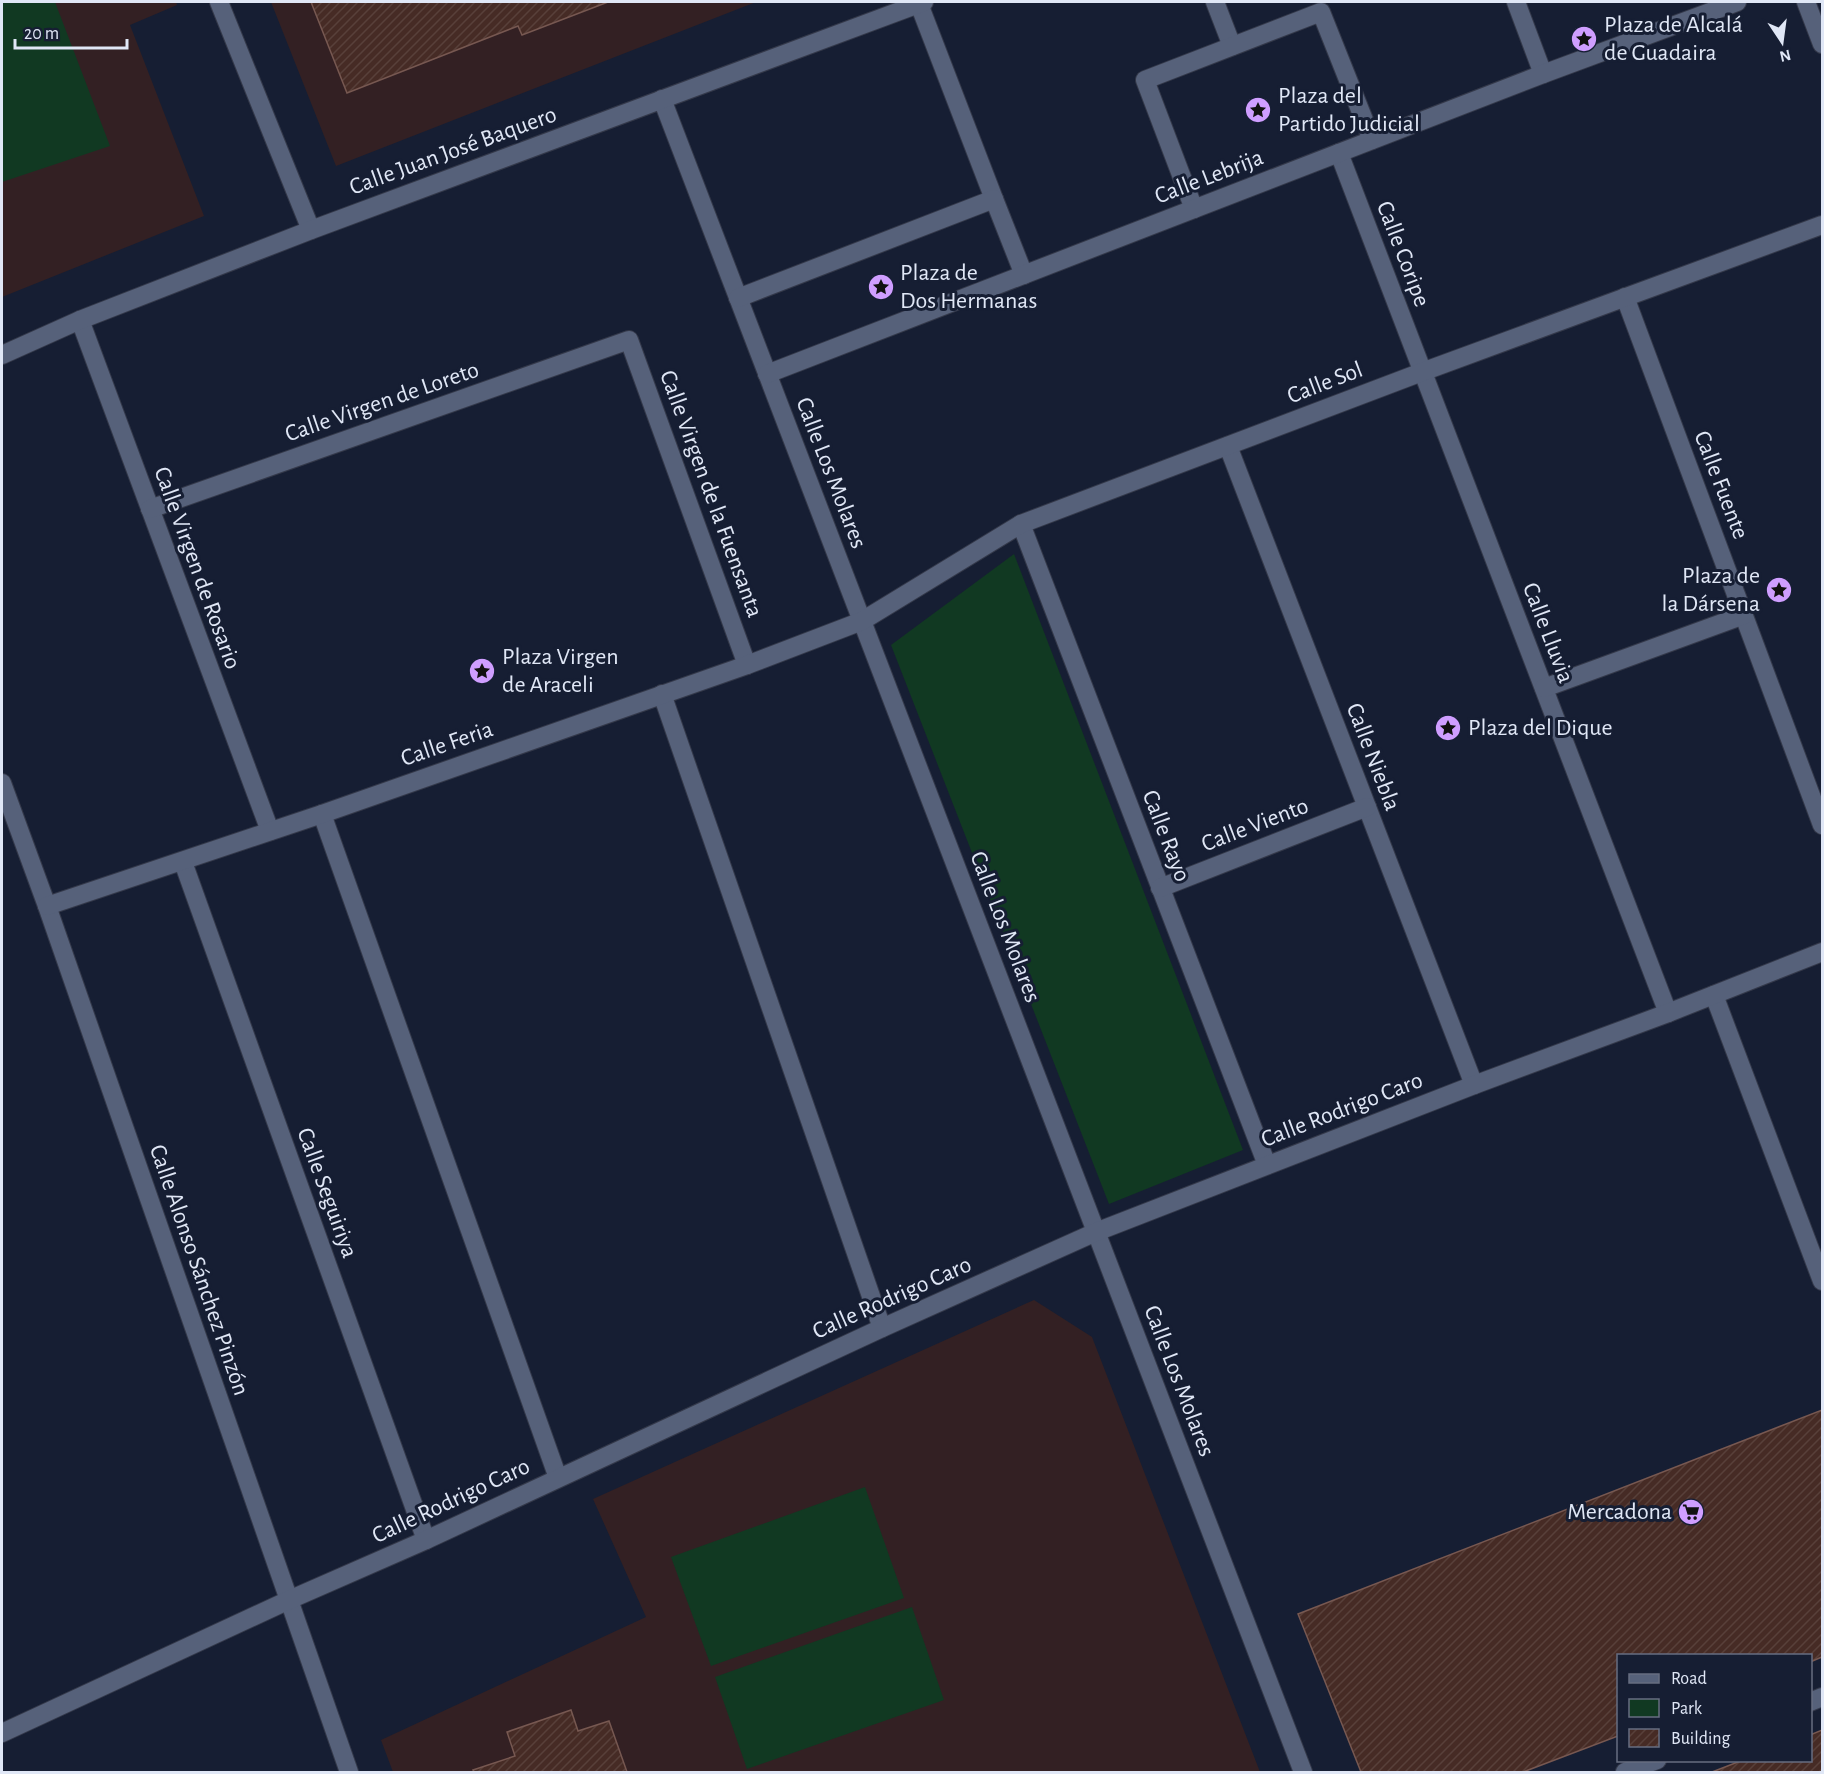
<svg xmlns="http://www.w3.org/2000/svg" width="1824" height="1774" font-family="'Alegreya Sans',sans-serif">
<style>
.education{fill:#332023}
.green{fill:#113922}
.building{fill:url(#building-hatch);stroke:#775851;stroke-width:1.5}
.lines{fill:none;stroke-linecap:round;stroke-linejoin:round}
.street-casing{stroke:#34394a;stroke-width:20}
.street{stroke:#56617a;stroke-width:18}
.labels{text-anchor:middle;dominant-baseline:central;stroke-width:6;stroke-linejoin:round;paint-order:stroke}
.poi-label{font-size:24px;fill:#e0e7f6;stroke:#161e33;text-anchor:start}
.street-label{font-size:24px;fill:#e0e7f6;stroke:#161e33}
</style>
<defs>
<pattern id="building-hatch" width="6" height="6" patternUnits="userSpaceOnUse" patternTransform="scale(1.5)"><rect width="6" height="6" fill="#462b25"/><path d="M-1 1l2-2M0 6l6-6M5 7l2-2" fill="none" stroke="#58403a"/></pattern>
</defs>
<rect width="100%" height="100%" fill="#161e33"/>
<g class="education">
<polygon points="2,2 176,2 177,5 130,25 204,216 2,297"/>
<polygon points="271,2 756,2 336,166"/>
<polygon points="1034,1300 1092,1337 1260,1772 393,1772 381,1740 646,1617 593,1499"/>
</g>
<g class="green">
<polygon points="2,2 55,2 110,146 2,182"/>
<polygon points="1014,554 1243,1150 1109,1204 891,645"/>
<polygon points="865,1487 904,1598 711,1666 671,1557"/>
<polygon points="912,1607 944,1700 747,1769 715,1677"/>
</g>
<g class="building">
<polygon points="311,2 608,2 522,35 518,26 347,93"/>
<polygon points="1822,1410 1822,1657 1810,1662 1810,1656 1618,1656 1618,1736 1523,1772 1361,1772 1298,1614"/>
<polygon points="571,1710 578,1731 609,1721 627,1772 474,1772 473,1770 515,1756 507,1732"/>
<polygon points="1822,1730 1822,1772 1712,1772 1743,1760 1810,1760 1810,1735"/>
</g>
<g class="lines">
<g class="street-casing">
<g id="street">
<polyline points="219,2 311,230"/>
<polyline points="1215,2 1232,46"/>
<polyline points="1516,2 1543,74"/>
<polyline points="1806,2 1822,44"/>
<polyline points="919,4 994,199"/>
<polyline points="662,99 1303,1772"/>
<polyline points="1339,153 1668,1013"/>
<polyline points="1194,209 1145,80 1321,12 1372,140"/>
<polyline points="1625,297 1822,825"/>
<polyline points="738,298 994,199 1024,275"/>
<polyline points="80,320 270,831"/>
<polyline points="2,355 80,320 311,230 924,2"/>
<polyline points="767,374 1543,74 1737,2"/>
<polyline points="1228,446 1474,1085"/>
<polyline points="150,509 629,340 747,665"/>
<polyline points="1021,524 1267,1165"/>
<polyline points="1544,688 1744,615"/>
<polyline points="662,694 882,1328"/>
<polyline points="2,783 47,906 349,1772"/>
<polyline points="322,814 558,1478"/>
<polyline points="183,862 426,1540"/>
<polyline points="1160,888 1367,807"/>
<polyline points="47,906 322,814 747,665 862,621 1021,524 1422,372 1822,225"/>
<polyline points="1714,995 1822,1281"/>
<polyline points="1810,1702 1822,1697"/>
<polyline points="2,1733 289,1600 426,1540 882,1328 1096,1232 1474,1085 1668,1013 1822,952"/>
<polyline points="1625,1772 1657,1760"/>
</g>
</g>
<use href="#street" class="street"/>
</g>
<defs>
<g id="sight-disc" transform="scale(1.35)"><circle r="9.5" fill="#cf9eff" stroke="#161e33"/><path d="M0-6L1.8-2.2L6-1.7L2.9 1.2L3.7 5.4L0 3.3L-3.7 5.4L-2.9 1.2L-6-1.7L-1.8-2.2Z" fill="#111"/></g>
<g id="supermarket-disc" transform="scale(1.35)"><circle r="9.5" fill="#cf9eff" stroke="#161e33"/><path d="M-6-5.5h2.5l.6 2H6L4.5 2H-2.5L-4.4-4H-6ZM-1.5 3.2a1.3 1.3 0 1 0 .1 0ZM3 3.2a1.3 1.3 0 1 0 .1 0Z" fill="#111"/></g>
</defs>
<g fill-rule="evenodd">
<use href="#sight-disc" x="1584" y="39"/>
<use href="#sight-disc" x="1258" y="110"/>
<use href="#sight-disc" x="881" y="287"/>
<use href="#sight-disc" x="1779" y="590"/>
<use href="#sight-disc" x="482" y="671"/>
<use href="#sight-disc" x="1448" y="728"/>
<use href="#supermarket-disc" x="1691" y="1512"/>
</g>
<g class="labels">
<g class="poi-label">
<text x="1604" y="25">Plaza de Alcalá<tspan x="1604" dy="28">de Guadaira</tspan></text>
<text x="1278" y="96">Plaza del<tspan x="1278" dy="28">Partido Judicial</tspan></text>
<text x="900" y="273">Plaza de<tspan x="900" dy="28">Dos Hermanas</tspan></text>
<text x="1760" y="576" text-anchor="end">Plaza de<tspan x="1760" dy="28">la Dársena</tspan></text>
<text x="502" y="657">Plaza Virgen<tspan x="502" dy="28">de Araceli</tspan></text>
<text x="1468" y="728">Plaza del Dique</text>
<text x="1672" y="1512" text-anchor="end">Mercadona</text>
</g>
<g class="street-label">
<text transform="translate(453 151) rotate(-20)">Calle Juan José Baquero</text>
<text transform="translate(1209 177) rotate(-21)">Calle Lebrija</text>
<text transform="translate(1403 254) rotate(69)">Calle Coripe</text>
<text transform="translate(1325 383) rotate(-21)">Calle Sol</text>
<text transform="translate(382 402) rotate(-19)">Calle Virgen de Loreto</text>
<text transform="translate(831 473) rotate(69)">Calle Los Molares</text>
<text transform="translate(1721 485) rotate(69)">Calle Fuente</text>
<text transform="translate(711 494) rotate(70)">Calle Virgen de la Fuensanta</text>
<text transform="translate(197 568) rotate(70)">Calle Virgen de Rosario</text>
<text transform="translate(1548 633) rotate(69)">Calle Lluvia</text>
<text transform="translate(447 744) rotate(-19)">Calle Feria</text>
<text transform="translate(1373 757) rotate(69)">Calle Niebla</text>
<text transform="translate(1255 825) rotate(-21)">Calle Viento</text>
<text transform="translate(1166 836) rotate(69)">Calle Rayo</text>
<text transform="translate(1005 927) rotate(69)">Calle Los Molares</text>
<text transform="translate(1342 1110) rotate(-21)">Calle Rodrigo Caro</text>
<text transform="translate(327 1193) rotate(70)">Calle Seguiriya</text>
<text transform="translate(199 1270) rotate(71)">Calle Alonso Sánchez Pinzón</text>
<text transform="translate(892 1298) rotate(-24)">Calle Rodrigo Caro</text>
<text transform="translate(1179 1381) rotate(69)">Calle Los Molares</text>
<text transform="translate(451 1501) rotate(-25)">Calle Rodrigo Caro</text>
</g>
</g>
<rect width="1824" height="1774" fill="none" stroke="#e0e7f6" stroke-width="6"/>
<rect x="1617" y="1654" width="195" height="108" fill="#161e33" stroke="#676e81" stroke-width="1.5"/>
<rect x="1629" y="1674" width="30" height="9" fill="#56617a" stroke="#676e81" stroke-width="1.5"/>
<text x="1671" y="1684" font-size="18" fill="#e0e7f6">Road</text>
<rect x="1629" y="1699" width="30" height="18" fill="#113922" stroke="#676e81" stroke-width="1.5"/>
<text x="1671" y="1714" font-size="18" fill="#e0e7f6">Park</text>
<rect x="1629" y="1729" width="30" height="18" fill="url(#building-hatch)" stroke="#676e81" stroke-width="1.5"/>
<text x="1671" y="1744" font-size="18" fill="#e0e7f6">Building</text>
<g transform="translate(1782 42) rotate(167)" stroke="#161e33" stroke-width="4.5" paint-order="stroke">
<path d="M0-4.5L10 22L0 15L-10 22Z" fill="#e0e7f6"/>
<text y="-9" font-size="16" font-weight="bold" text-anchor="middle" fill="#e0e7f6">N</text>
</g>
<path d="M15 39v9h112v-9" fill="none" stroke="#e0e7f6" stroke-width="3"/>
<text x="24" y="39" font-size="18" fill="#e0e7f6" stroke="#161e33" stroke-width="4.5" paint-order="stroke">20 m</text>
</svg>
